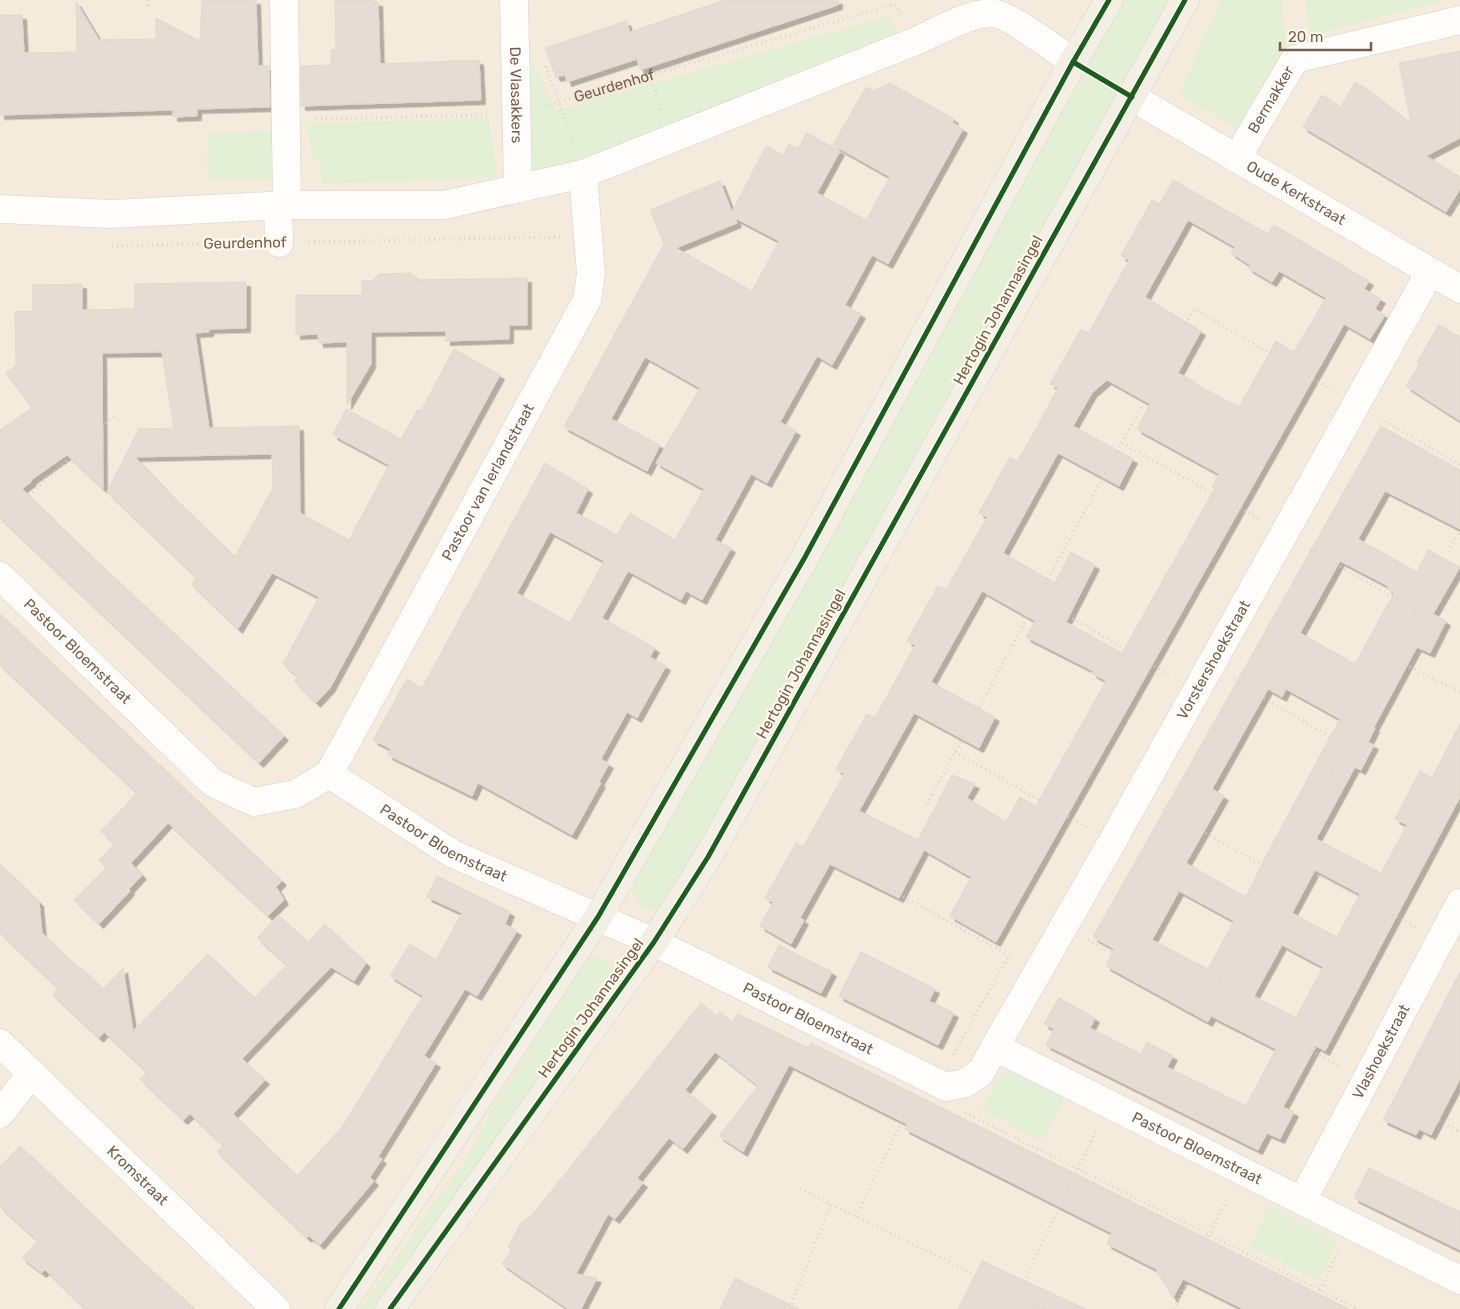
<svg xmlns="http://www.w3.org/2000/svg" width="1460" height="1309" font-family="Rubik,sans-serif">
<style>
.residential{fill:#f4ebdc}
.green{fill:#e3f0d5}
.building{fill:#e5ddd3;stroke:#e2d8cd;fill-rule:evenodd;filter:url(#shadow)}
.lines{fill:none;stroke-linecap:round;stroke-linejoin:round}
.minor-casing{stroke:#d7d1c9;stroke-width:29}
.major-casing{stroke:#dad1c9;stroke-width:29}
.path{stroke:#dbd4cd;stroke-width:3;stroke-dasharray:1 4;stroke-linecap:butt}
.minor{stroke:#fefdfc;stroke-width:28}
.major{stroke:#f3efe5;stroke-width:28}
.cycleway-casing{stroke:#fff9ee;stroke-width:8}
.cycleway{stroke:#1b5e20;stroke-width:5}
.labels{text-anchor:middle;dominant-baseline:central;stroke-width:4.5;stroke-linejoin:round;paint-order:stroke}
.street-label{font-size:15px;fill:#795d48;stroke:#fff9ee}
</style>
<defs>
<filter id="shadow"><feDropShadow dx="4.5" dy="4.5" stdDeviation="0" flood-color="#0004"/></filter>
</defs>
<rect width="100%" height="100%" fill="#f8f4ec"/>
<rect class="residential" x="0" y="0" width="1460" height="1309"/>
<g class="green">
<polygon points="1125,0 1173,0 668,903 659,910 643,908 633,895 634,882"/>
<polygon points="1220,0 1281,0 1286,44 1239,129 1179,95"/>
<polygon points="1305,0 1444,0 1311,35"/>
<polygon points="888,16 900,35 587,189 530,197 521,36 555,111"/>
<polygon points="489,117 497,177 322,184 320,165 310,149 307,124"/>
<polygon points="272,130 274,179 208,179 207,134"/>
<polygon points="590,953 620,971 377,1309 360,1309 468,1156 497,1101"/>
<path d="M1009,1070H1016L1065,1095L1042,1142L982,1110C989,1095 995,1077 1009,1070Z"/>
<polygon points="1269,1206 1338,1240 1318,1281 1249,1247"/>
</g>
<g class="building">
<polygon points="202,0 256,0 258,66 269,66 270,107 197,109 197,116 173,117 173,110 0,115 0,15 22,15 24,53 77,52 76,2 99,40 156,39 156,18 200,41"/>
<polygon points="335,0 372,0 372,1 378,2 380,64 479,60 481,100 301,106 301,66 331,65 331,50 336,49"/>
<polygon points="725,0 838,0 838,5 640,70 637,59 567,82 565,75 556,77 545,48 626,21 630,32"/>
<polygon points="1460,51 1460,138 1426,156 1460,177 1460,189 1446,212 1303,127 1322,95 1341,107 1355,82 1367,89 1411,123 1399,63"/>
<path d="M890,83L954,119L952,122L963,129L888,264L872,255L845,305L861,314L832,365L817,356L780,422L796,431L767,483L751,474L715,540L731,548L702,600L686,591L681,600L628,571L602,618L655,648L650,657L666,666L637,718L627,712L601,759L609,764L599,782L601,783L572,835L478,783L472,796L388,755L391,749L373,740L407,679L422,688L545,463L588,489L576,513L617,535L630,513L675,540L704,489L656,463L700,388L645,357L611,419L660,445L647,471L564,427L664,244L650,210L720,181L732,212L766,146L783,155L789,144L798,149L807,133L840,151L817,193L866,220L890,177L833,145L866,87L873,91ZM735,218L779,241L752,291L676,248L737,223ZM550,532L604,561L570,623L517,593Z"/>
<path d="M1173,180L1268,234L1274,225L1369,281L1364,289L1381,299L1375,309L1385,315L1370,339L1344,324L996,942L950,916L971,877L924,850L899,898L830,864L800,918L804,920L791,944L760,926L773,902L765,898L796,843L803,847L831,798L844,774L836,769L867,714L875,718L915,645L907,641L938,586L946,590L987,517L979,513L1010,457L1017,461L1031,438L1058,388L1050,384L1081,329L1089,333L1129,260L1121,256L1152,200L1160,204ZM1188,220L1235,247L1231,253L1250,265L1248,268L1272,282L1279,271L1326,298L1294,352L1276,341L1239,407L1195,384V382L1178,373L1201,331L1145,297ZM1107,380L1150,404L1137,429L1219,474L1212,487L1215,488L1122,653L1066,622L1095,565L1071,552L1055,583L1003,553L1058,453L1119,486L1133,459L1073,426L1092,393ZM982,591L1035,621L1026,637L1093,671L1092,673L1106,681L1036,806L1020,797L1006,822L967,798L975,784L952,775L918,840L859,811L914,713L979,748L995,717L931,682Z"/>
<polygon points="411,273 418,280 527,278 527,325 509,325 509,339 446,341 446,331 371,332 371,364 347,405 347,342 319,343 318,334 296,335 296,295 362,295 362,281 372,281 379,274"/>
<path d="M246,282V328L209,329V332L195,333L209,428L299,426L300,513L349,540L389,465L333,435L346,409L401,439L418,409L421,411L454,349L500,375L330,688L316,703L294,681L298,677L283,664L319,597L272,573L238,629L191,584L197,578L107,492L139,429L174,428L162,352L102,353L103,489L67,455L31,480L32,481L22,489L92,557L284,736L259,763L0,518V430L32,408L6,373L16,365L15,312L33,311V285L82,284V310L135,309V284ZM272,454L273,488L235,557L172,496L135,457Z"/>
<polygon points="1439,325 1460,337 1460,421 1406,386 1420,363 1417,362"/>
<path d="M1381,426L1460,470V529L1385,491L1358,539L1417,572L1428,550L1460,567L1433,614L1446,621L1430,653L1417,647L1374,727L1375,728L1368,742L1374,745L1361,770L1355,767L1316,839L1381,873L1407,825L1395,819L1420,771L1432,778L1460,724V797L1325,1051L1316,1046L1283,1107L1294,1112L1280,1139L1267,1133L1258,1150L1046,1045L1054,1029L1044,1024L1059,998L1095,1018L1090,1028L1141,1054L1147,1042L1173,1056L1167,1067L1246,1106L1276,1049L1211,1016L1208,1022L1106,966L1114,949L1093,937ZM1340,561L1388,586L1387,589L1394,593L1355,664L1300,633ZM1268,689L1282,697L1286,689L1340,719L1267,854L1246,897L1186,863L1224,796L1212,789ZM1315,870L1360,894L1337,937L1292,913ZM1179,891L1234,921L1208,969L1152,940ZM1282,945L1323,967L1296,1018L1254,996Z"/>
<polygon points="0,614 282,881 276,887 284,900 268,916 168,823 131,863 142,875 129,889 130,891 99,924 74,900 106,868 99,860 115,844 101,831 137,793 0,665"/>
<polygon points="0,864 39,902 42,933 78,968 80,967 103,989 123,968 133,1031 208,954 254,998 287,965 257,938 278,915 308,942 325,924 366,963 354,981 331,967 242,1059 265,1080 233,1114 297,1176 342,1127 423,996 390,976 410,944 436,960 462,913 427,897 437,876 510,912 505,924 517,931 477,996 465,989 424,1056 436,1063 378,1157 382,1159 370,1177 374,1181 320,1245 309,1236 307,1238 217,1152 223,1146 190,1114 183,1120 140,1079 147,1072 104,1032 99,1038 53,995 58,988 0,933"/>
<polygon points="779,945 832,972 821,993 768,967"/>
<polygon points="861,952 935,989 929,1001 954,1013 938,1045 839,996"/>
<polygon points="1460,972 1460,1079 1431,1135 1419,1129 1416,1135 1383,1120"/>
<polygon points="701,1003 717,1016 720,1012 732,1022 738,1014 809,1048 811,1043 1349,1309 1243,1309 1183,1279 1173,1298 1156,1269 1107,1244 1112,1233 905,1129 907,1124 789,1065 743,1152 719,1136 758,1086 715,1052 685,1090 712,1112 683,1149 669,1138 637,1178 643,1183 615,1219 608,1214 576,1274 597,1278 581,1309 568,1309 502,1264 512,1250 508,1247 521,1223 533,1214"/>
<polygon points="20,1146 140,1260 195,1309 85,1309 45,1270 42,1273 22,1258 38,1241 0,1207 0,1167"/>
<polygon points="1369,1168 1460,1212 1460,1250 1354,1198"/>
<polygon points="982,1261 1086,1309 958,1309"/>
<polygon points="735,1278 799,1309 720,1309"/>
</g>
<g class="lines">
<g class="minor-casing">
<g id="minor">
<polyline points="284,0 287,205"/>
<path id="s2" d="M514,0L518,189"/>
<path id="s3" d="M1132,97L1460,289"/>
<path id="s4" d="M1238,159L1249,137L1295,59L1460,20"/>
<polyline points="278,206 279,243"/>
<path d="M0,209L111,214L287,205H444L583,174L916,41C940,30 964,15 991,13C1006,12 1059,52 1073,62"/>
<path id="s5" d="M0,576L213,783L254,802L296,794L329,774L587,300L591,274L583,174"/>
<path id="s6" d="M329,774L453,854L654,942L946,1087L965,1083L980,1073L1112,842L1430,272"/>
<path id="s7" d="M0,1043L276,1309"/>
<path id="s8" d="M995,1047L1460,1280"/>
<polyline points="0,1114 32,1073"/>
<path id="s9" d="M1302,1201L1460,903"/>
</g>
</g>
<g class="major-casing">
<g id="major">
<polyline points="339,1309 598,917 805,557 1073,62 1109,0"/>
<polyline points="390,1309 654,942 708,857 1185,0"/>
</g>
</g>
<g class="path">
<polyline points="148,0 148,6"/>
<polyline points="381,0 387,0"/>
<polyline points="546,66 574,147"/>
<polyline points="650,76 662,111"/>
<path id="s1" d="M545,106L895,4L902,17"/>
<polyline points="316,119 487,115"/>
<polyline points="309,242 560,237"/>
<polyline points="112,246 250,243"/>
<polyline points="1153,380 1194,309 1332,390"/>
<polyline points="1381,419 1460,465"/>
<polyline points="1122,443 1259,519"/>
<polyline points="0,523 116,414"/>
<polyline points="1310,549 1417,611"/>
<polyline points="1448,552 1460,530"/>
<polyline points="1038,598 1171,676"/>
<polyline points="1392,658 1460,692"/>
<polyline points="1234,680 1345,746"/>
<polyline points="955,752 1087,827"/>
<polyline points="927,804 1147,396"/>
<polyline points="1162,809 1278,874"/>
<polyline points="907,844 884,886 1009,955"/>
<polyline points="1286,859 1416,927"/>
<polyline points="1256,916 1444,559"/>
<polyline points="1088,940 1207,1005 1243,1013 1341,1067"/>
<polyline points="1207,1005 1234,953"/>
<polyline points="953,1055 1009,955"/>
<polyline points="1393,1093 1421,1106 1428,1115 1460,1132"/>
<polyline points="965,1113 1358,1309"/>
<polyline points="800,1189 1046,1309"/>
<polyline points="856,1217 911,1102"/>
<polyline points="1320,1290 1338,1251"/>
<polyline points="1017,1295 1096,1131"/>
<polyline points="792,1304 830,1205"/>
<polyline points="1174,1309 1228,1196"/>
</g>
<use href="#minor" class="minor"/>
<use href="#major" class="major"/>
<g class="cycleway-casing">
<g id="cycleway">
<polyline points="1073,62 1132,97"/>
<polyline points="339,1309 598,917 805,557 1073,62 1109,0"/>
<polyline points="390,1309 654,942 708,857 1185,0"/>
</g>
</g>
<use href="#cycleway" class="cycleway"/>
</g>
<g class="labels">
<g class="street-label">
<text stroke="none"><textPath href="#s1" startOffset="72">Geurdenhof</textPath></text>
<text stroke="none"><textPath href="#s2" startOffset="95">De Vlasakkers</textPath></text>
<text stroke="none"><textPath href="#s4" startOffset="68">Bermakker</textPath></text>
<text stroke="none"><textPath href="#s3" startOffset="190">Oude Kerkstraat</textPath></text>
<text transform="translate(245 243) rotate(-1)">Geurdenhof</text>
<text transform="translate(998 310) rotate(-61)">Hertogin Johannasingel</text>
<text stroke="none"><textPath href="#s5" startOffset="756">Pastoor van Ierlandstraat</textPath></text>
<text stroke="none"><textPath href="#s5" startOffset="108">Pastoor Bloemstraat</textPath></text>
<text stroke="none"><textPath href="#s6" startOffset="1205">Vorstershoekstraat</textPath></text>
<text transform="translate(801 664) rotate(-61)">Hertogin Johannasingel</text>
<text stroke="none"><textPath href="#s6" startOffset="134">Pastoor Bloemstraat</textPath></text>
<text transform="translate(591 1008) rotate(-54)">Hertogin Johannasingel</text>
<text stroke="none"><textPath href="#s6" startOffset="539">Pastoor Bloemstraat</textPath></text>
<text stroke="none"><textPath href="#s9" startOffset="169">Vlashoekstraat</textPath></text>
<text stroke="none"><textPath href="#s8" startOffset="226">Pastoor Bloemstraat</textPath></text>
<text stroke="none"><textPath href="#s7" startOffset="191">Kromstraat</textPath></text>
</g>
</g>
<path d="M1280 42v8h91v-8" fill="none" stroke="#795d48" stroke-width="2.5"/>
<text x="1288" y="42" font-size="15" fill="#795d48" stroke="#fff9ee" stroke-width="4" paint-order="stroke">20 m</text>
</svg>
